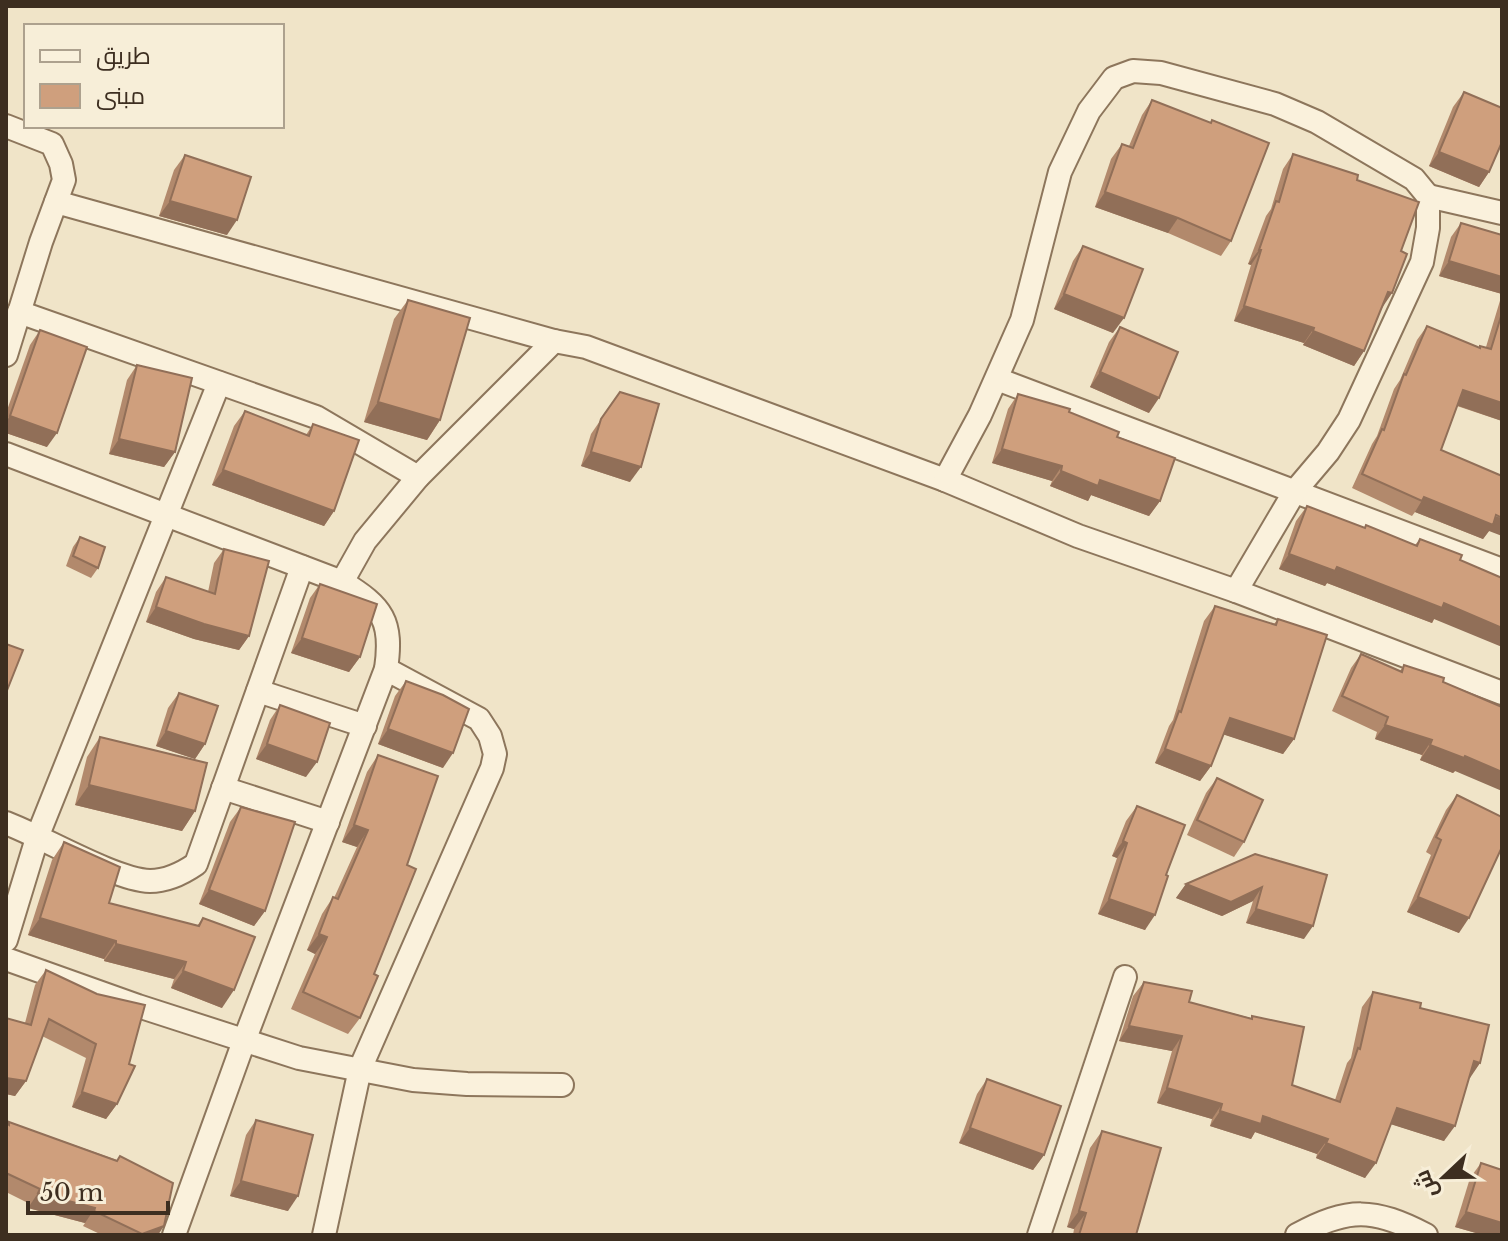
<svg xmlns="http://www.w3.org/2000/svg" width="1508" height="1241" font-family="'Libre Baskerville',Cairo,serif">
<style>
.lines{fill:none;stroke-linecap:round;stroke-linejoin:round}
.minor-casing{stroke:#8d765c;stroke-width:26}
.minor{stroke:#faf1dc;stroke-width:22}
.wall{fill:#b2896c}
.shaded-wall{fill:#916f58}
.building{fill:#cf9f7d;stroke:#916f58;stroke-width:2}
</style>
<rect width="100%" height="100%" fill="#f0e4c8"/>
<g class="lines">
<g class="minor-casing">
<g id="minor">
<polyline points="6,126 52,144 61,164 64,180 41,242 6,355"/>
<polyline points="1428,196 1502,213"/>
<polyline points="56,202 554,341 586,347 945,480 1078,536 1236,591 1502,693"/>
<polyline points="19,312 316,417 418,477"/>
<polyline points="997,379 1502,570"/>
<path d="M6,454L342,582C383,607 393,621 386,669L244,1041L174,1235"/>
<polyline points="945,480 980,415 1022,320 1060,172 1089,111 1114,78 1133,71 1161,73 1275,104 1317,122 1414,179 1428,196 1428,228 1422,262 1349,420 1328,452 1295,491 1236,591"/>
<polyline points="342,582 365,541 418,477 554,341"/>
<polyline points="258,691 365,726"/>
<polyline points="223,788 328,822"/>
<path d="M6,823C43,837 115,880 150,881C167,881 183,873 196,864L302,567"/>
<polyline points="6,940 38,835 219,383"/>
<polyline points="6,959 138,1006 299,1058 413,1080 467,1084 562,1085"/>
<polyline points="324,1235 360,1069 492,768 495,754 490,736 479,719 386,669"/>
<polyline points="1039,1235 1125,977"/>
<path d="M1297,1235C1348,1207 1374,1208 1426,1235"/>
</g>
</g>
<use href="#minor" class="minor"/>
</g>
<g class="wall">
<polygon points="1464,92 1489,172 1479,187 1429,166 1453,107"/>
<polygon points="1152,100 1210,123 1212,120 1231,241 1221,256 1168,233 1095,207 1111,159 1122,144 1129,146 1142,115"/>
<polygon points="1293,154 1357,180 1401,251 1392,293 1381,308 1364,351 1354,366 1303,345 1304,343 1234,321 1251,265 1248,264 1266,216 1271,209 1283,169"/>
<polygon points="185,155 227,235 159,216 174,170"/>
<polygon points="1461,223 1502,294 1439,276 1451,237"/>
<polygon points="1083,246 1113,333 1054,309 1073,261"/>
<polygon points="1502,294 1502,421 1457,406 1441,450 1489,531 1483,539 1415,512 1412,516 1352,488 1372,444 1377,436 1394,389 1400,380 1417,340 1427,326 1479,348 1486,347"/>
<polygon points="408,300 440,420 427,440 364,422 394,319"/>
<polygon points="1120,327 1149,413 1090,387 1109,342"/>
<polygon points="40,330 47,447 6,433 6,413 30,345"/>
<polygon points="137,365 175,452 164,467 109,454 127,380"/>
<polygon points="620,392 630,482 581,466 591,434"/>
<polygon points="1018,394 1069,412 1117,437 1160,501 1149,516 1091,495 1088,501 1050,486 1052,481 992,463 1008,409"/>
<polygon points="245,411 306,435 313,424 334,511 324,526 212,485 234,426"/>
<polygon points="1307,506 1364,528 1366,525 1415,545 1420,539 1434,619 1432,623 1327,583 1325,586 1279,569 1296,521"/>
<polygon points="80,537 98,568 91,578 66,566 73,547"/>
<polygon points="224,549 249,636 239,650 194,639 146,622 156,592 166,577 208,592 214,563"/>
<polygon points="320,584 360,657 349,672 291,653 310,598"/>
<polygon points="1215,606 1274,624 1278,619 1294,739 1283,754 1223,734 1211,766 1200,781 1155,763 1169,726 1173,720 1204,621"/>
<polygon points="1361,654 1400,671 1404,665 1443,682 1455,771 1453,773 1420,760 1422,755 1375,739 1377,732 1332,711 1351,668"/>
<polygon points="406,681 443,768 378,744 395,696"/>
<polygon points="179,693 205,744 195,759 156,746 168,708"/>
<polygon points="280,705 306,777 256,759 270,720"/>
<polygon points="100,737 195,811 182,831 75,805 87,757"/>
<polygon points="378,755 407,865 360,1018 348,1034 291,1009 315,954 307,950 322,914 333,897 334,898 357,847 342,842 367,772"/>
<polygon points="1217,778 1244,842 1234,857 1187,835 1206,793"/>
<polygon points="1457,795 1459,933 1407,912 1431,855 1426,852 1446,810"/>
<polygon points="1137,806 1166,875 1145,930 1098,914 1117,858 1112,856 1126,821"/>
<polygon points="241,807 265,911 254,926 199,904 230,822"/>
<polygon points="64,842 109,903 197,926 203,918 222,1008 171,988 174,979 104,961 104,959 28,935 52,860"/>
<polygon points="1255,854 1304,939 1246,923 1253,901 1222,916 1176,898 1186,884"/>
<polygon points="46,970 97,994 117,1104 106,1119 72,1107 86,1058 42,1036 26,1081 15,1096 6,1094 6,1018 25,1023 35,985"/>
<polygon points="1144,982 1189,1002 1251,1018 1252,1016 1292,1085 1335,1100 1347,1063 1351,1058 1362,1007 1373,992 1420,1008 1480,1063 1469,1078 1444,1141 1391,1124 1365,1178 1316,1158 1317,1154 1255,1132 1251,1139 1210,1126 1212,1119 1157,1103 1172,1051 1119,1041 1133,996"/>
<polygon points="987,1079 1044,1155 1033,1170 959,1143 977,1094"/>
<polygon points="256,1120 288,1211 230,1196 246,1135"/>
<polygon points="9,1122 117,1160 120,1156 158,1235 102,1235 83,1226 85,1223 28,1208 30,1204 6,1192 6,1123 8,1124"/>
<polygon points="1102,1131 1136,1235 1073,1235 1074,1229 1067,1227 1090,1148"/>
<polygon points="1481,1163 1502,1235 1483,1235 1455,1227 1470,1178"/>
</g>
<g class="shaded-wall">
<polygon points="1439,152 1489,172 1479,187 1429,166"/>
<polygon points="1105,192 1178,218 1168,233 1095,207"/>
<polygon points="170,201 237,220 227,235 159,216"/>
<polygon points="1259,250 1261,250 1251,265 1248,264"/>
<polygon points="1449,261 1502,277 1502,294 1439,276"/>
<polygon points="1388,292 1392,293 1382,308 1378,306"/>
<polygon points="1064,294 1124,318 1113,333 1054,309"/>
<polygon points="1244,306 1314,328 1304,343 1234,321"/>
<polygon points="1313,331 1364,351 1354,366 1303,345"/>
<polygon points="1100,372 1159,398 1149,413 1090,387"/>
<polygon points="1463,390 1502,403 1502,421 1453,404"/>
<polygon points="378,402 440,420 427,440 364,422"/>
<polygon points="10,416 57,433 47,447 6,433 6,422"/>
<polygon points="119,439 175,452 164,467 109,454"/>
<polygon points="1002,449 1062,466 1052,481 992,463"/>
<polygon points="591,452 641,467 630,482 581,466"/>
<polygon points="223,470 334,511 324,526 212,485"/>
<polygon points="1061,471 1100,480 1160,501 1149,516 1091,495 1088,501 1050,486"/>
<polygon points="1424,497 1502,518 1502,536 1489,531 1483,539 1415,512"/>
<polygon points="1289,554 1337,567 1444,603 1502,628 1502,647 1434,619 1432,623 1327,583 1325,586 1279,569"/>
<polygon points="156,607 249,636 239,650 194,639 146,622"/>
<polygon points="302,638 360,657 349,672 291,653"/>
<polygon points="1230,718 1294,739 1283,754 1219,733"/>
<polygon points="1385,725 1432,740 1422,755 1375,739"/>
<polygon points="388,729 453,753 443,768 378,744"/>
<polygon points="166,731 205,744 195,759 156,746"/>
<polygon points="267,744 317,762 306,777 256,759"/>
<polygon points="1430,745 1465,756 1502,772 1502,791 1455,771 1453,773 1420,760"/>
<polygon points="1165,749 1211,766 1200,781 1155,763"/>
<polygon points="89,785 195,811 182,831 75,805"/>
<polygon points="354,825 368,830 357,847 342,842"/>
<polygon points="1123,841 1127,843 1117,858 1112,856"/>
<polygon points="1186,884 1262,887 1253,901 1222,916 1176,898"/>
<polygon points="209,890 265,911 254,926 199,904"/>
<polygon points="1418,897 1469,918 1459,933 1407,912"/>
<polygon points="1109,899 1155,915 1145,930 1098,914"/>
<polygon points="1256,909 1313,926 1304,939 1246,923"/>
<polygon points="40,918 116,941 104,959 28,935"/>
<polygon points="319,934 327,937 315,954 307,950"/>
<polygon points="116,944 186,962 174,979 104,961"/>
<polygon points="183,971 234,990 222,1008 171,988"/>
<polygon points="1129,1026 1182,1036 1172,1051 1119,1041"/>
<polygon points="1474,1061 1480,1063 1470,1078 1464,1076"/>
<polygon points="6,1078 26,1081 15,1096 6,1094"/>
<polygon points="1167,1088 1222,1104 1212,1119 1157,1103"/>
<polygon points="82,1092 117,1104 106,1119 72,1107"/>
<polygon points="1397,1108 1455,1126 1444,1141 1387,1123"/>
<polygon points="1220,1111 1263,1116 1328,1139 1317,1154 1255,1132 1251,1139 1210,1126"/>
<polygon points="970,1128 1044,1155 1033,1170 959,1143"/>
<polygon points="1326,1143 1376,1163 1365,1178 1316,1158"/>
<polygon points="241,1181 298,1196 288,1211 230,1196"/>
<polygon points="38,1193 95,1208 85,1223 28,1208"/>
<polygon points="1079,1211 1086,1213 1074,1229 1067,1227"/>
<polygon points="1466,1212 1502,1223 1502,1235 1483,1235 1455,1227"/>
<polygon points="164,1226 158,1235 141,1235 142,1234"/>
</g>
<g class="building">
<polygon points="1464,92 1502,108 1502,142 1489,172 1439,152"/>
<polygon points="1152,100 1211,123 1212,120 1269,143 1231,241 1178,218 1105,192 1122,144 1133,148"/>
<polygon points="1293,154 1358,175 1357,180 1419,202 1401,251 1407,254 1392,293 1388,292 1364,351 1313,331 1314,328 1244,306 1261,250 1259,250 1276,201 1279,202"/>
<polygon points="185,155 251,177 237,220 170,201"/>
<polygon points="1461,223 1502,235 1502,277 1449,261"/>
<polygon points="1083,246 1143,269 1124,318 1064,294"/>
<polygon points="408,300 470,318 440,420 378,402"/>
<polygon points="1502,313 1502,403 1463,390 1441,450 1502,476 1502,518 1496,515 1493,525 1424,497 1422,501 1362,474 1382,429 1384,430 1404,374 1406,375 1427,326 1480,348 1480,346 1491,349"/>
<polygon points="1120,327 1178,352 1159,398 1100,372"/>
<polygon points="40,330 87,347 57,433 10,416"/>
<polygon points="137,365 192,378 175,452 119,439"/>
<polygon points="620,392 659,404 641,467 591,452 601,419"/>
<polygon points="1018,394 1070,409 1069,412 1119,432 1117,437 1175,458 1160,501 1100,480 1098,486 1061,471 1062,466 1002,449"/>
<polygon points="245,411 309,436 313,424 359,440 334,511 223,470"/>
<polygon points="1307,506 1365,528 1366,525 1417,546 1420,539 1462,555 1460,560 1502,578 1502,628 1444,603 1442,608 1337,567 1335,571 1289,554"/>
<polygon points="80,537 105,547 98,568 73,556"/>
<polygon points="224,549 269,561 249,636 204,624 156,607 166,577 215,594"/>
<polygon points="320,584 377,604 360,657 302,638"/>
<polygon points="1215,606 1276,625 1278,619 1327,635 1294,739 1230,718 1211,766 1165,749 1179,711 1181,712"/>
<polygon points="6,644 23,650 6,693"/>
<polygon points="1361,654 1402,672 1404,665 1444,678 1443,682 1502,707 1502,772 1465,756 1464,758 1430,745 1432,740 1385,725 1388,717 1342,696"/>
<polygon points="406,681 443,695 469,709 453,753 388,729"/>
<polygon points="179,693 218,706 205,744 166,731"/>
<polygon points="280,705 330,723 317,762 267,744"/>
<polygon points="100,737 207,763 195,811 89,785"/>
<polygon points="378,755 438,776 407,865 416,869 374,974 378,976 360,1018 303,992 327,937 319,934 333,897 338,899 368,830 354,825"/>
<polygon points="1217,778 1263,800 1244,842 1197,820"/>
<polygon points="1457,795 1502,817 1502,847 1469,918 1418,897 1441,840 1436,837"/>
<polygon points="1137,806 1185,825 1166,875 1168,876 1155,915 1109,899 1127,843 1123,841"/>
<polygon points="241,807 295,822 265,911 209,890"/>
<polygon points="64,842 120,867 109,903 199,926 203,918 255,937 234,990 183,971 186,962 116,944 116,941 40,918"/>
<polygon points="1255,854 1327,875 1313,926 1256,909 1262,887 1231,902 1186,884"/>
<polygon points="46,970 97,994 145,1005 129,1064 135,1066 117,1104 82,1092 96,1044 49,1019 26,1081 6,1078 6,1018 31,1025"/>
<polygon points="1144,982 1192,991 1189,1002 1252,1019 1252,1016 1304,1027 1292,1085 1340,1102 1358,1048 1360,1049 1373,992 1421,1003 1420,1008 1489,1025 1480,1063 1474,1061 1455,1126 1397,1108 1376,1163 1326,1143 1328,1139 1263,1116 1261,1124 1220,1111 1222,1104 1167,1088 1182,1036 1129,1026"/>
<polygon points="987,1079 1061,1106 1044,1155 970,1128"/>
<polygon points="256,1120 313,1135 298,1196 241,1181"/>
<polygon points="9,1122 117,1161 120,1156 173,1183 164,1226 142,1234 94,1211 95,1208 38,1193 40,1189 6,1173 6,1123 9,1125"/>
<polygon points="1102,1131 1161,1148 1136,1235 1079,1235 1086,1213 1079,1211"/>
<polygon points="1481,1163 1502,1170 1502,1223 1466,1212"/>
</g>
<rect width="1508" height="1241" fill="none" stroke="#3d2e20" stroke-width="16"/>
<rect x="24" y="24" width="260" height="104" fill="#f7eed8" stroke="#ada18e" stroke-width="2"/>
<rect x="40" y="50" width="40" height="12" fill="#faf1dc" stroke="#ada18e" stroke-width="2"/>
<text x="96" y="64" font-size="24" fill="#3d2e20">طريق</text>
<rect x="40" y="84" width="40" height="24" fill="#cf9f7d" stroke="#ada18e" stroke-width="2"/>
<text x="96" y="104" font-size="24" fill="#3d2e20">مبنى</text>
<g transform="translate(1444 1177) rotate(248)" stroke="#f7eed8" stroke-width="6" paint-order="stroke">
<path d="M0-6L14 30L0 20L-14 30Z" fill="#3d2e20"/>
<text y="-12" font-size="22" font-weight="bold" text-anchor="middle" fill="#3d2e20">ش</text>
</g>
<path d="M28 1201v12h140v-12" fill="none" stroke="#3d2e20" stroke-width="4"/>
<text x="40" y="1201" font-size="24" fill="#3d2e20" stroke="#f7eed8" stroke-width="6" paint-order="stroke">50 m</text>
</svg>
